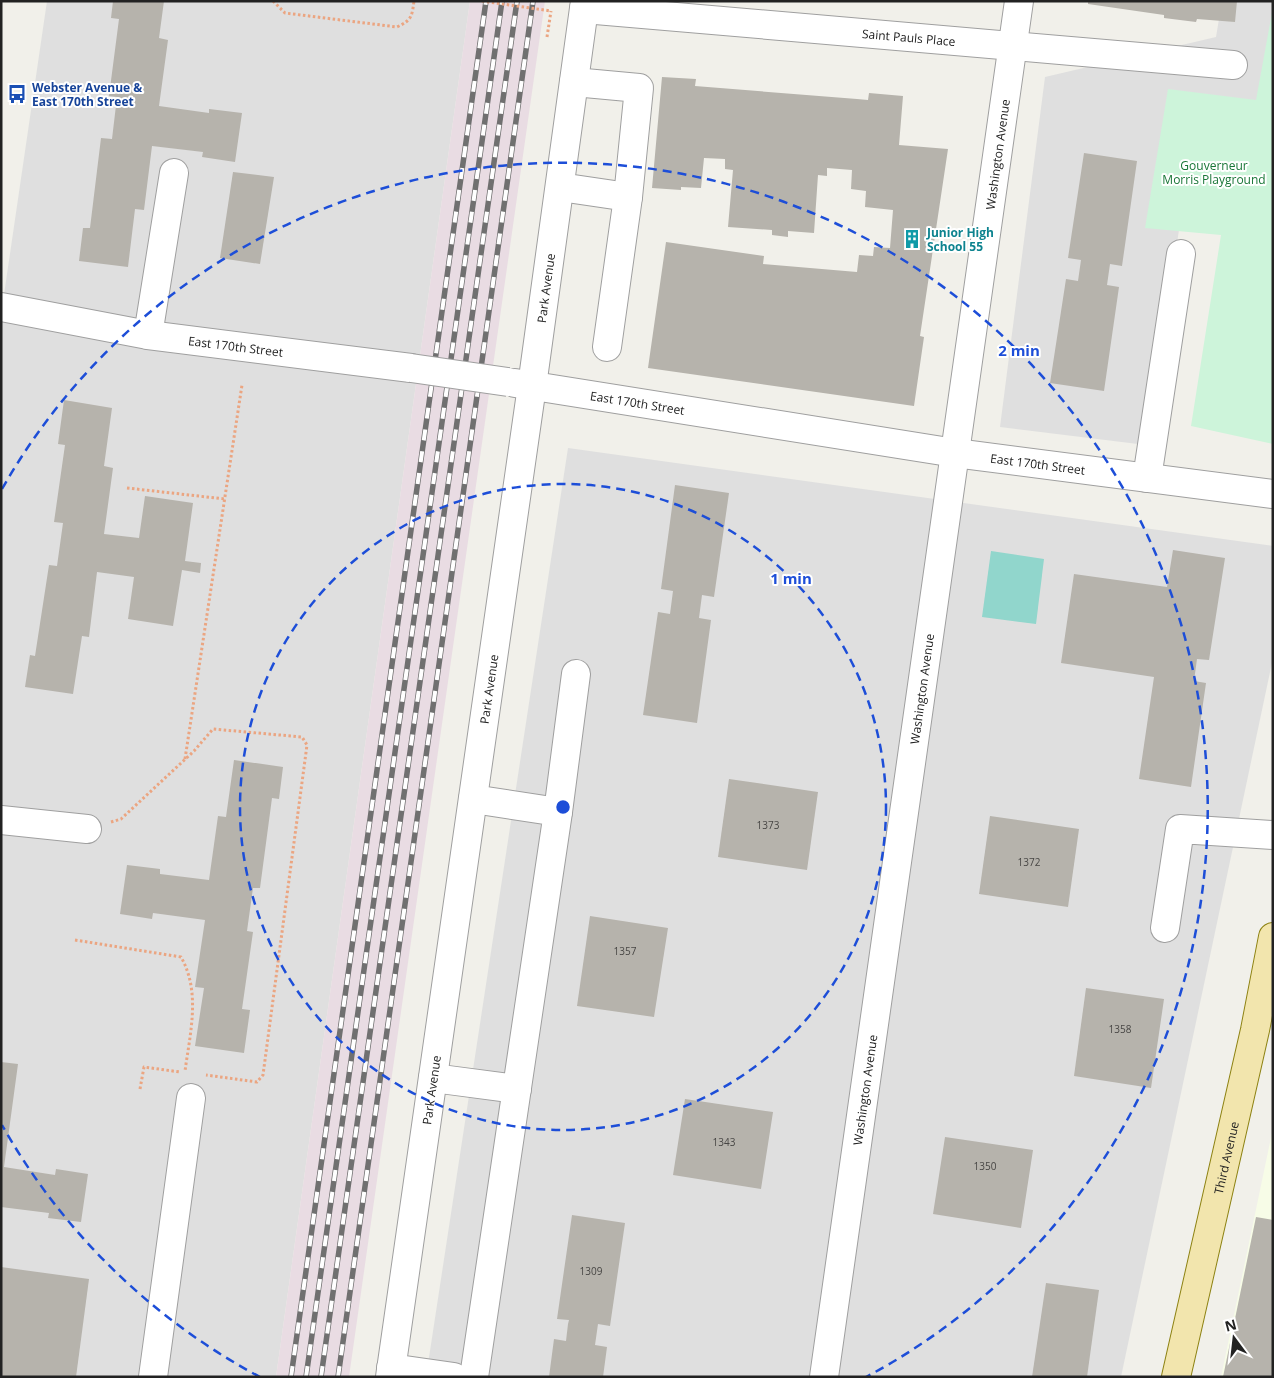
<svg xmlns="http://www.w3.org/2000/svg" width="1274" height="1378" font-family="'Open Sans',sans-serif">
<style>
.residential{fill:#dfdfdf}
.industrial{fill:#e9dce3}
.education{fill:#f7fce7}
.park{fill:#cdf4da}
.pitch{fill:#91d6cc}
.building{fill:#b6b3ac}
.lines{fill:none;stroke-linecap:round;stroke-linejoin:round}
.minor-casing{stroke:#9f9f9f;stroke-width:30}
.major-casing{stroke:#8d8212;stroke-width:30}
.path{stroke:#eba581;stroke-width:3;stroke-dasharray:2.5 2.5;stroke-linecap:butt}
.minor{stroke:#fff;stroke-width:28}
.major{stroke:#f2e5ad;stroke-width:28}
.rail-casing{stroke:#707070;stroke-width:5.5}
.rail{stroke:#fff;stroke-width:4;stroke-dasharray:11;stroke-linecap:butt}
.minor-bridge-casing{stroke:#9f9f9f;stroke-width:30;stroke-linecap:butt}
.path-bridge{stroke:#eba581;stroke-width:3;stroke-dasharray:2.5 2.5;stroke-linecap:butt}
.minor-bridge{stroke:#fff;stroke-width:28}
.ring{fill:none;stroke:#1d4ed8;stroke-width:2.5;stroke-dasharray:9 6}
.labels{text-anchor:middle;dominant-baseline:central;stroke-width:4;stroke-linejoin:round;paint-order:stroke}
.number-label{font-size:10px;fill:#474644}
.street-label{font-size:12px;fill:#222;stroke:#fff}
.transit-label{font-size:12px;font-weight:bold;fill:#164399;stroke:#fff;text-anchor:start}
.park-label{font-size:12px;fill:#197637;stroke:#fff}
.culture-label{font-size:12px;font-weight:bold;fill:#0d838f;stroke:#fff;text-anchor:start}
.centre{fill:#1d4ed8;stroke:#fff;stroke-width:2.5}
.ring-label{font-size:15px;text-anchor:middle;font-weight:bold;fill:#1d4ed8;stroke:#fff;stroke-width:4;stroke-linejoin:round;paint-order:stroke}
</style>
<rect width="100%" height="100%" fill="#f1f0ea"/>
<g class="residential">
<polygon points="47,1 470,1 276,1377 1,1377 1,315"/>
<polygon points="1222,1 1273,1 1273,109 1196,119 1146,445 1000,427 1045,77 1216,37"/>
<polygon points="568,448 1273,546 1273,658 1121,1377 426,1377"/>
</g>
<polygon class="industrial" points="470,1 545,1 349,1377 276,1377"/>
<polygon class="education" points="1273,1128 1273,1377 1221,1377"/>
<polygon class="park" points="1273,7 1273,444 1191,426 1221,235 1145,228 1168,89 1256,100"/>
<polygon class="pitch" points="991,551 1044,559 1036,624 982,617"/>
<g class="building">
<polygon points="113,1 164,1 159,38 168,40 159,106 209,113 209,109 242,113 235,162 202,157 203,152 152,146 144,210 135,209 128,267 79,261 83,228 90,228 101,138 112,139 117,97 109,96 119,19 111,18"/>
<polygon points="1088,1 1237,1 1235,22 1197,19 1196,22 1164,18 1164,15 1088,4"/>
<polygon points="662,77 696,79 695,86 857,99 868,100 869,93 903,96 899,145 948,149 920,336 924,337 914,406 648,368 666,242 764,256 763,264 857,272 859,255 873,256 874,247 890,248 893,210 865,207 866,191 851,189 852,170 827,168 827,176 818,175 814,233 788,231 788,237 772,235 772,230 728,227 733,170 725,169 725,159 704,158 701,188 681,187 681,190 652,188"/>
<polygon points="1084,153 1137,161 1122,266 1110,264 1107,285 1119,287 1104,391 1050,383 1066,279 1078,281 1081,260 1068,258"/>
<polygon points="233,172 274,177 260,264 220,258"/>
<polygon points="64,400 112,408 104,466 113,468 104,534 139,538 145,496 193,503 185,561 201,563 200,573 182,570 173,626 128,619 134,577 97,572 89,637 82,636 73,694 25,687 30,655 35,656 49,565 57,566 63,523 54,522 65,445 58,444"/>
<polygon points="675,485 729,493 714,597 702,595 699,618 711,620 697,723 643,715 658,612 670,614 673,591 661,589"/>
<polygon points="1173,550 1225,558 1209,660 1197,659 1194,681 1206,683 1191,787 1139,779 1154,677 1061,663 1074,574 1167,587"/>
<polygon points="234,760 283,767 279,799 272,798 260,888 253,888 247,931 253,932 242,1009 250,1010 244,1053 195,1046 204,988 195,987 205,920 153,913 152,919 120,914 127,865 160,869 160,874 209,880 218,816 226,817"/>
<polygon points="729,779 818,792 807,870 718,857"/>
<polygon points="990,816 1079,829 1068,907 979,894"/>
<polygon points="590,916 668,928 654,1017 577,1006"/>
<polygon points="1086,988 1164,999 1151,1088 1074,1076"/>
<polygon points="1,1062 18,1064 4,1167 55,1175 56,1169 88,1174 81,1222 48,1218 49,1213 1,1207"/>
<polygon points="685,1099 773,1112 761,1189 673,1175"/>
<polygon points="945,1137 1033,1150 1021,1228 933,1214"/>
<polygon points="572,1215 625,1223 610,1326 598,1324 595,1345 607,1347 603,1377 549,1377 554,1339 566,1341 568,1324 569,1320 557,1319"/>
<polygon points="1256,1217 1273,1220 1273,1377 1223,1377"/>
<polygon points="1,1267 89,1279 76,1377 1,1377"/>
<polygon points="1046,1283 1099,1290 1087,1377 1032,1377"/>
</g>
<g class="lines">
<g class="minor-casing">
<g id="minor">
<path id="s1" d="M584,9L1233,65"/>
<polyline points="574,82 639,88 628,197"/>
<polyline points="560,187 628,197 607,347"/>
<path id="s2" d="M1,307L148,335L411,368"/>
<polyline points="148,335 174,173"/>
<path id="s3" d="M515,383L955,453L1273,494"/>
<polyline points="1147,478 1181,254"/>
<polyline points="473,799 558,812 474,1377"/>
<polyline points="558,812 576,674"/>
<polyline points="1,820 87,829"/>
<polyline points="1165,928 1180,829 1273,835"/>
<polyline points="433,1078 517,1089"/>
<polyline points="391,1368 454,1377"/>
<polyline points="153,1377 191,1098"/>
<path id="s4" d="M390,1377L532,386L585,1"/>
<path id="s5" d="M824,1377L1019,1"/>
</g>
</g>
<g class="major-casing">
<g id="major">
<path id="s6" d="M1176,1377L1255,1030L1273,937"/>
</g>
</g>
<g class="path">
<path d="M273,1L285,13L397,27C412,20 412,16 414,1"/>
<polyline points="547,37 551,11"/>
<polyline points="127,488 225,499"/>
<polyline points="185,759 242,385"/>
<polyline points="111,822 121,819 194,751 213,729 302,737 307,745 263,1075 257,1082 206,1075"/>
<path d="M75,940L181,957C201,992 190,1034 185,1071"/>
<polyline points="140,1089 144,1067 180,1072"/>
</g>
<use href="#minor" class="minor"/>
<use href="#major" class="major"/>
<g class="rail-casing">
<g id="rail">
<polyline points="291,1377 486,1"/>
<polyline points="306,1377 502,1"/>
<polyline points="321,1377 517,1"/>
<polyline points="338,1377 533,1"/>
</g>
</g>
<use href="#rail" class="rail"/>
<g class="minor-bridge-casing">
<polyline id="minor-bridge" points="411,368 508,382"/>
</g>
<polyline class="path-bridge" points="482,1 551,11"/>
<use href="#minor-bridge" class="minor-bridge"/>
</g>
<g class="ring">
<circle cx="563" cy="807" r="323"/>
<path d="M260 1377A645 645 0 0 1 2 1125M2 489A645 645 0 1 1 866 1377"/>
</g>
<defs>
<g id="bus-bare" transform="scale(1.5)"><path d="M-5-6H5V4H4V6H2V4H-2V6H-4V4H-5ZM-3.5-4V0h7V-4ZM-3.5 1.2v1.5H-2V1.2ZM2 1.2v1.5H3.5V1.2Z" fill="#1a4fb4" stroke="#fff" stroke-width="2.5" paint-order="stroke"/></g>
<g id="building-bare" transform="scale(1.5)"><path d="M-4-6H4V6H1V3H-1V6H-4ZM-2.5-4.3h1.7v1.8h-1.7ZM.8-4.3h1.7v1.8H.8ZM-2.5-1h1.7V.8h-1.7ZM.8-1h1.7V.8H.8Z" fill="#0f9aa8" stroke="#fff" stroke-width="2.5" paint-order="stroke"/></g>
</defs>
<g fill-rule="evenodd">
<use href="#bus-bare" x="17" y="94"/>
<use href="#building-bare" x="912" y="239"/>
</g>
<g class="labels">
<g class="number-label">
<text x="768" y="825">1373</text>
<text x="1029" y="862">1372</text>
<text x="625" y="951">1357</text>
<text x="1120" y="1029">1358</text>
<text x="724" y="1142">1343</text>
<text x="985" y="1166">1350</text>
<text x="591" y="1271">1309</text>
</g>
<g class="street-label">
<text stroke="none"><textPath href="#s1" startOffset="326">Saint Pauls Place</textPath></text>
<text stroke="none"><textPath href="#s5" startOffset="1235">Washington Avenue</textPath></text>
<text stroke="none"><textPath href="#s4" startOffset="1100">Park Avenue</textPath></text>
<text stroke="none"><textPath href="#s2" startOffset="238">East 170th Street</textPath></text>
<text stroke="none"><textPath href="#s3" startOffset="124">East 170th Street</textPath></text>
<text stroke="none"><textPath href="#s3" startOffset="529">East 170th Street</textPath></text>
<text stroke="none"><textPath href="#s4" startOffset="695">Park Avenue</textPath></text>
<text stroke="none"><textPath href="#s5" startOffset="695">Washington Avenue</textPath></text>
<text stroke="none"><textPath href="#s4" startOffset="290">Park Avenue</textPath></text>
<text stroke="none"><textPath href="#s5" startOffset="290">Washington Avenue</textPath></text>
<text stroke="none"><textPath href="#s6" startOffset="225">Third Avenue</textPath></text>
</g>
<g class="transit-label">
<text x="32" y="87">Webster Avenue &amp;<tspan x="32" dy="14">East 170th Street</tspan></text>
</g>
<g class="park-label">
<text x="1214" y="165">Gouverneur<tspan x="1214" dy="14">Morris Playground</tspan></text>
</g>
<g class="culture-label">
<text x="927" y="232">Junior High<tspan x="927" dy="14">School 55</tspan></text>
</g>
</g>
<circle cx="563" cy="807" r="8" class="centre"/>
<g class="ring-label">
<text x="1019" y="356">2 min</text>
<text x="791" y="584">1 min</text>
</g>
<rect width="1274" height="1378" fill="none" stroke="#222222" stroke-width="5"/>
<g transform="translate(1234 1338) rotate(345)" stroke="#ffffff" stroke-width="4" paint-order="stroke">
<path d="M0-4L9 19L0 12L-9 19Z" fill="#222222"/>
<text y="-8" font-size="14" font-weight="bold" text-anchor="middle" fill="#222222">N</text>
</g>
</svg>
